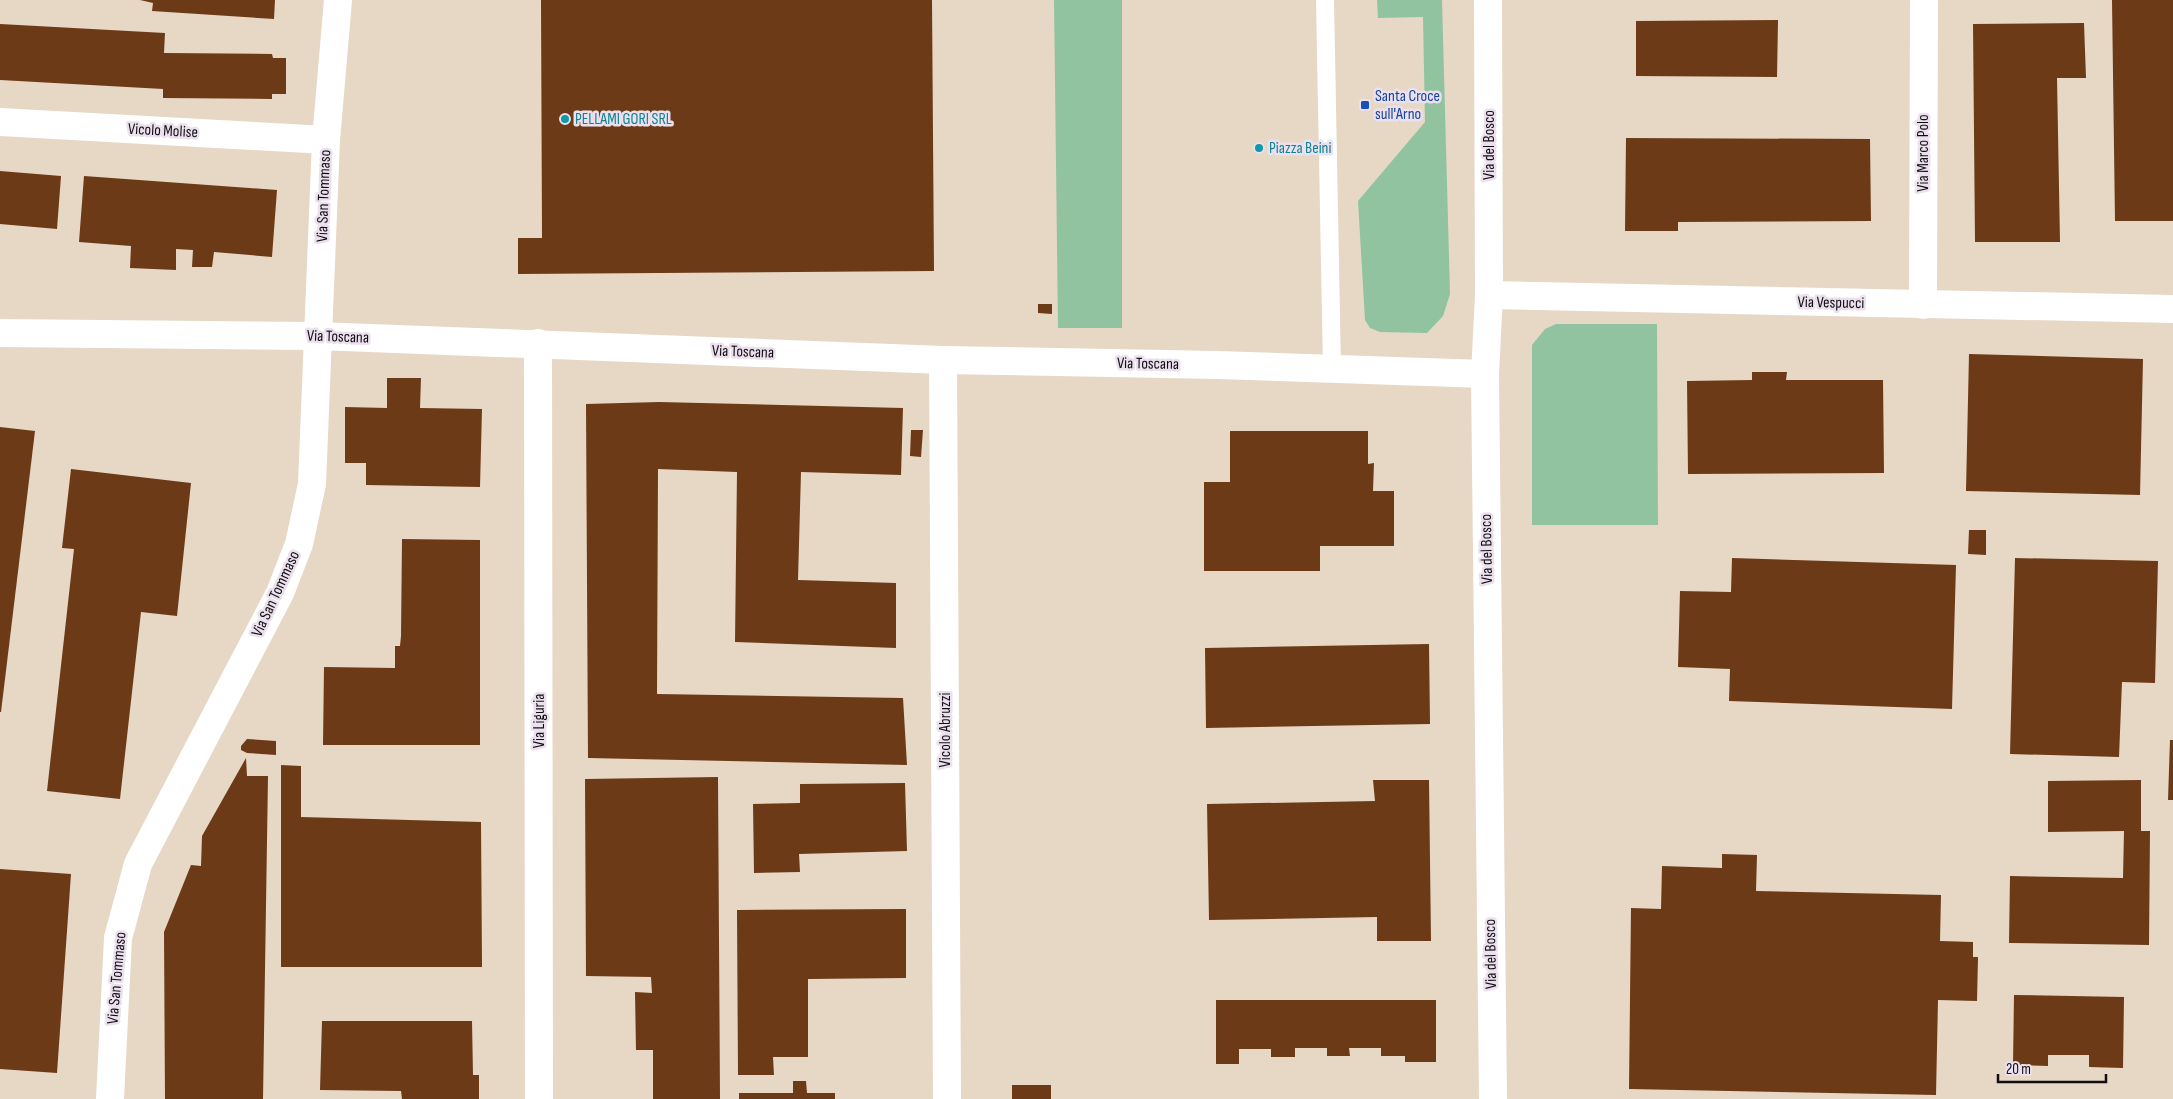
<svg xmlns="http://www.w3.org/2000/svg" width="2173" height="1099" font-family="'Sofia Sans Condensed',sans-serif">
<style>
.industrial{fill:#e7d7c5}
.green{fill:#91c3a0}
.building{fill:#6c3a17}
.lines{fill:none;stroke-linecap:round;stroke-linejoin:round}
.service{stroke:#fff;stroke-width:18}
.minor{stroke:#fff;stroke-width:28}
.tertiary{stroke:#fff;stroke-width:28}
.transit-dot{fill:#1a4fb4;stroke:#ebe0ed;stroke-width:2}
.culture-dot{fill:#0f9aa8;stroke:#ebe0ed;stroke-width:2}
.labels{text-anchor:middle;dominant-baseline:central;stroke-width:5;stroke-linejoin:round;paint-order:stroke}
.transit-label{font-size:16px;fill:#164399;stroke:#ebe0ed;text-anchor:start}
.culture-label{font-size:16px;fill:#0d838f;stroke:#ebe0ed;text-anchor:start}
.street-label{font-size:16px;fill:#120e12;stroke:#ebe0ed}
</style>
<rect width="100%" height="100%" fill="#ebe0ed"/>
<rect class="industrial" x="0" y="0" width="2173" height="1099"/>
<g class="green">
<polygon points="1054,0 1122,0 1122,328 1058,328"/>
<polygon points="1377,0 1442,0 1450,294 1443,316 1427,333 1380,332 1370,328 1365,320 1358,201 1425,122 1423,17 1378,18"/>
<polygon points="1556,324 1657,324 1658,525 1532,525 1532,345 1545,329"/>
</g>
<g class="building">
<polygon points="140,0 275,0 274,19 152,11 153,3"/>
<polygon points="541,0 932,0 934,271 518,274 518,238 542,238"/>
<polygon points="2112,0 2173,0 2173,221 2115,221"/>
<polygon points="1778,20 1777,77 1636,76 1636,21"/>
<polygon points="2084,23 2086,78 2057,78 2060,242 1975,242 1973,24"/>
<polygon points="0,24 165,33 164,53 272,54 273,58 286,58 286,94 272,94 272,99 163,98 163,89 0,80"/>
<polygon points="1626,138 1870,139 1871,221 1678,222 1678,231 1625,231"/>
<polygon points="0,171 61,176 57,229 0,224"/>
<polygon points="84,176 277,190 272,257 214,252 212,267 192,267 193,250 176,249 176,270 130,268 131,246 79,242"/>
<polygon points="1038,304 1052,304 1052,314 1038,313"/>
<polygon points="1969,354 2143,359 2140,495 1966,491"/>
<polygon points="1752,372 1787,372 1786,380 1883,380 1884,473 1688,474 1687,381 1752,380"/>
<polygon points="387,378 421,378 420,408 482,409 480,487 366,485 366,463 345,463 345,407 387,408"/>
<polygon points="659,402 903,408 901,475 801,472 798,580 896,583 896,648 735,642 737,472 658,469 657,694 903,698 907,765 588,758 586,404"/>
<polygon points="0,427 35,431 1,712 0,712"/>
<polygon points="911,430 923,430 921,457 910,456"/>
<polygon points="1230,431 1368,431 1368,464 1374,463 1373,491 1394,491 1394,546 1320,546 1320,571 1204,571 1204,482 1230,482"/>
<polygon points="71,469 191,483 177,616 141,612 120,799 47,791 74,549 62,548"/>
<polygon points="1969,530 1986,530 1986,555 1968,554"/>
<polygon points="402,539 480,540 480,745 323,745 324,667 395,668 395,646 400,646 401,636"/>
<polygon points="1732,558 1956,565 1952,709 1729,701 1730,669 1678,667 1680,591 1731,592"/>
<polygon points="2015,558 2158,561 2155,683 2122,682 2119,757 2010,754"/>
<polygon points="1429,644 1430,724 1206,728 1205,648"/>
<polygon points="247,739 276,741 276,755 247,753 241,750 241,746"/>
<polygon points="2170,740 2173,740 2173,800 2168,800"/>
<polygon points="246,758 247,776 268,776 263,1099 165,1099 164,932 191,865 201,866 202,836"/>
<polygon points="281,765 301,766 301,817 481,822 482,967 281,967"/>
<polygon points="718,777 720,1099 653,1099 653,1050 636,1050 635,992 652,993 651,977 586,976 585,779"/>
<polygon points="1373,780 1429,780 1431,941 1377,941 1377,917 1209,920 1207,804 1375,801"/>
<polygon points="2141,780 2141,831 2150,831 2149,945 2009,943 2010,876 2123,878 2124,831 2048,832 2048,781"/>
<polygon points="905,783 907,851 799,854 800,872 754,873 753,804 800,803 800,784"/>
<polygon points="1722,854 1757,855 1756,891 1941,895 1940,941 1973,942 1973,957 1978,957 1977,1001 1938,1000 1936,1095 1629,1089 1631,908 1661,909 1662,866 1722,868"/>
<polygon points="0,869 71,874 57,1073 0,1069"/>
<polygon points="906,909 906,978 808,979 808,1057 773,1057 774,1075 738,1075 737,910"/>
<polygon points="2014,995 2124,997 2123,1068 2089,1067 2089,1055 2048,1055 2048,1066 2013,1065"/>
<polygon points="1216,1000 1436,1000 1436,1062 1405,1062 1405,1056 1381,1056 1381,1048 1349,1048 1350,1056 1327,1056 1327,1048 1295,1048 1295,1057 1271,1057 1271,1049 1239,1049 1239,1064 1216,1064"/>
<polygon points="322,1021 472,1021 473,1075 479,1075 479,1099 402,1099 401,1091 320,1090"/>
<polygon points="793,1081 806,1081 807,1093 835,1093 835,1099 739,1099 739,1093 793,1093"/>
<rect x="1012" y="1085" width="39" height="14"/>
</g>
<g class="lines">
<polyline class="service" points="1325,0 1332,369"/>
<g class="minor">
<polyline points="0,122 326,140"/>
<polyline points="1489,295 2173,309"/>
<polyline points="1923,305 1924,0"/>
<polyline points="0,333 318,336 943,360 1218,365 1485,374"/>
<polyline points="538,343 539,1099"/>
<polyline points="943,360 947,1099"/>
<polyline points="110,1099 118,938 138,864 280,593 299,544 312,484 326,140 338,0"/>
</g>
<polyline class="tertiary" points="1488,0 1489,295 1485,374 1493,1099"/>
</g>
<rect class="transit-dot" x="1360" y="100" width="10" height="10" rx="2.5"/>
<g class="culture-dot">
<circle cx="565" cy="119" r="5"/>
<circle cx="1259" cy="148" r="5"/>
</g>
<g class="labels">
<g class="transit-label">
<text x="1375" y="96">Santa Croce<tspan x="1375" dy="18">sull'Arno</tspan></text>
</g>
<g class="culture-label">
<text x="575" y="119">PELLAMI GORI SRL</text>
<text x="1269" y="148">Piazza Beini</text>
</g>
<g class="street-label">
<text transform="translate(163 131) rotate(3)">Vicolo Molise</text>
<text transform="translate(1489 145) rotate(-90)">Via del Bosco</text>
<text transform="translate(1923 153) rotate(-90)">Via Marco Polo</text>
<text transform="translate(324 196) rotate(-88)">Via San Tommaso</text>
<text transform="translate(1831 303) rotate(1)">Via Vespucci</text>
<text transform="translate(338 337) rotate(2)">Via Toscana</text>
<text transform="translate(743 352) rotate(2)">Via Toscana</text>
<text transform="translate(1148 364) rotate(1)">Via Toscana</text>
<text transform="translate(1487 549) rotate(-91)">Via del Bosco</text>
<text transform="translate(276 594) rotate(-65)">Via San Tommaso</text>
<text transform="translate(539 721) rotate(-90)">Via Liguria</text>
<text transform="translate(945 730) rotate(-90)">Vicolo Abruzzi</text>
<text transform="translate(1491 954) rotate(-91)">Via del Bosco</text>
<text transform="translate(117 978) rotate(-85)">Via San Tommaso</text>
</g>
</g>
<path d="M1998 1074v8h108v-8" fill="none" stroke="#120e12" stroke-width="2.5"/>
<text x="2006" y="1074" font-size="15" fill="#120e12" stroke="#ebe0ed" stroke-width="4" paint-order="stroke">20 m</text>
</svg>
